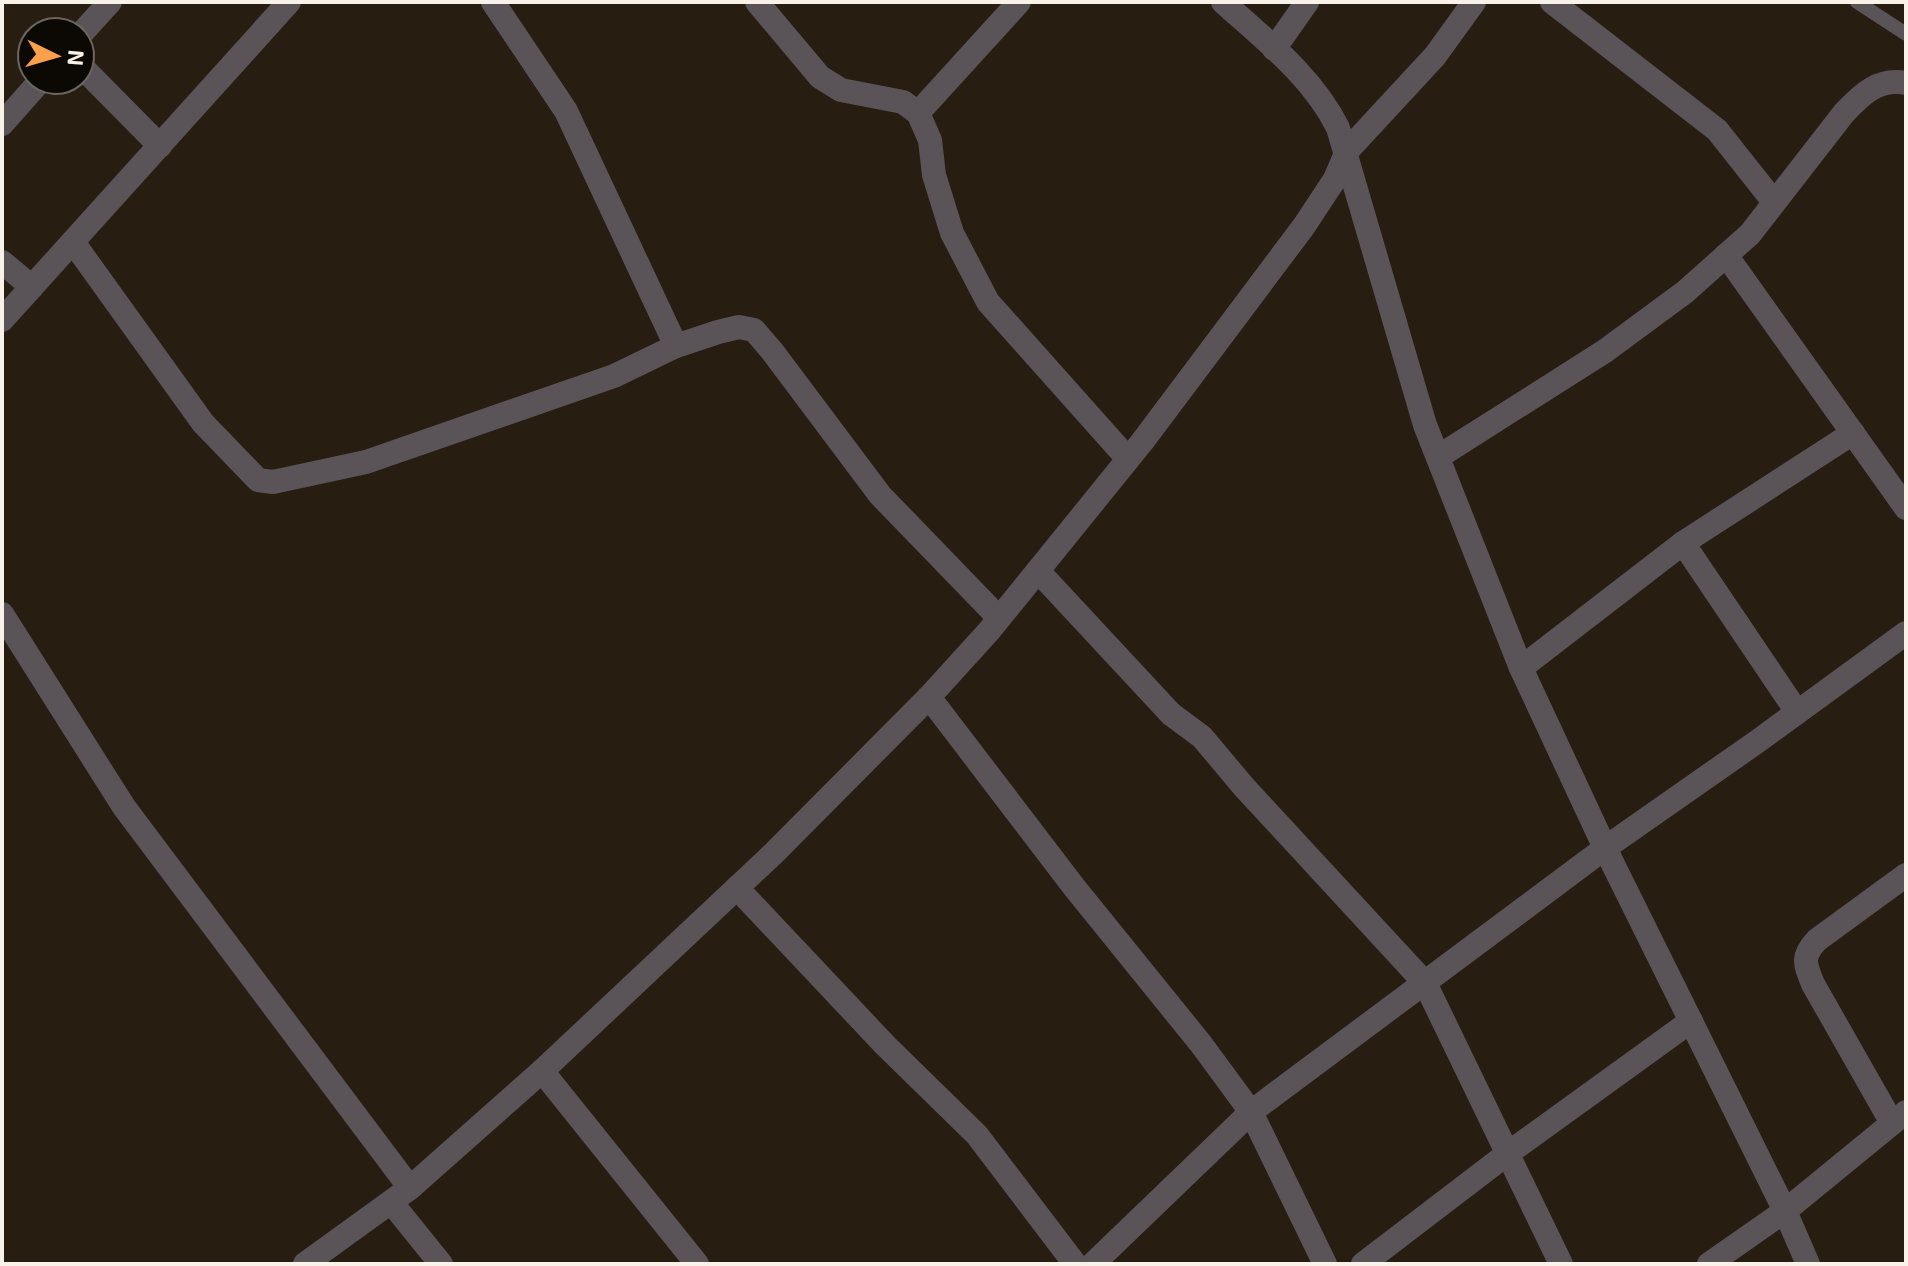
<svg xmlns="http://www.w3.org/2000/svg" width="1908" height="1266" font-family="'Exo 2',sans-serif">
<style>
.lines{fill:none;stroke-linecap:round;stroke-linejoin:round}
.service{stroke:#5a5358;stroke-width:14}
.minor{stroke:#5a5358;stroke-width:24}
</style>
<rect width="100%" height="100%" fill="#271d10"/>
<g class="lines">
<polyline class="service" points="1857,2 1906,34"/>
<g class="minor">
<polyline points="493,2 566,111 676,346"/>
<polyline points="757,2 820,77 841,90 903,102 918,113 930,140 934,175 952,233 988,302 1128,459"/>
<path d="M1223,2C1264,39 1313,77 1338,128L1425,425L1521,668L1605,848L1785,1211L1808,1264"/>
<polyline points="1552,2 1717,130 1774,202"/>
<polyline points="80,35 110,2"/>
<polyline points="1274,49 1307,2"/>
<polyline points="80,65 160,146"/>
<polyline points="918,113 1019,2"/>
<polyline points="2,124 41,80"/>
<polyline points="73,242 203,423 258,480 273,482 366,462 614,376 676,346 718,332 739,327 754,330 772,351 880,495 999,618"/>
<polyline points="1726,255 1906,508"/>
<polyline points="2,262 32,287"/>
<polyline points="2,320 289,2"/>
<path d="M1438,457L1605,351L1685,292L1750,234L1844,113C1862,94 1878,78 1906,83"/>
<polyline points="1683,543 1797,712"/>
<polyline points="1038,571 1171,714 1202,737 1244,787 1425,983 1561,1264"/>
<polyline points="2,614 124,807 410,1188"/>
<polyline points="1521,668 1683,543 1853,433"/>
<polyline points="929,697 1074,887 1201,1044 1251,1112 1325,1264"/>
<polyline points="737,888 885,1045 977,1135 1075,1264"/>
<polyline points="542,1071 697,1264"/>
<path d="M1892,1123L1813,984C1805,964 1801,957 1817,940L1906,875"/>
<polyline points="391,1202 441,1264"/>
<polyline points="305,1264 410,1188 542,1071 774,853 929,697 989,631 1142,442 1304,226 1335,179 1347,151 1435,56 1474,2"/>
<polyline points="1093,1264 1251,1112 1605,848 1758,741 1906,633"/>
<polyline points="1363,1264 1507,1154 1691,1021"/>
<polyline points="1709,1264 1785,1211 1906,1112"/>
</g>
</g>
<rect width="1908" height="1266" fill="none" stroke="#f9f2e9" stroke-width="8"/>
<g transform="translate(56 56) rotate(95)"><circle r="38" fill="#0c0804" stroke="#6b6660" stroke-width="2"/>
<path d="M0-6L14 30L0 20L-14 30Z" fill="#f9a04c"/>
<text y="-12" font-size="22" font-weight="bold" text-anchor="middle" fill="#f9f2e9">N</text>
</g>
</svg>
